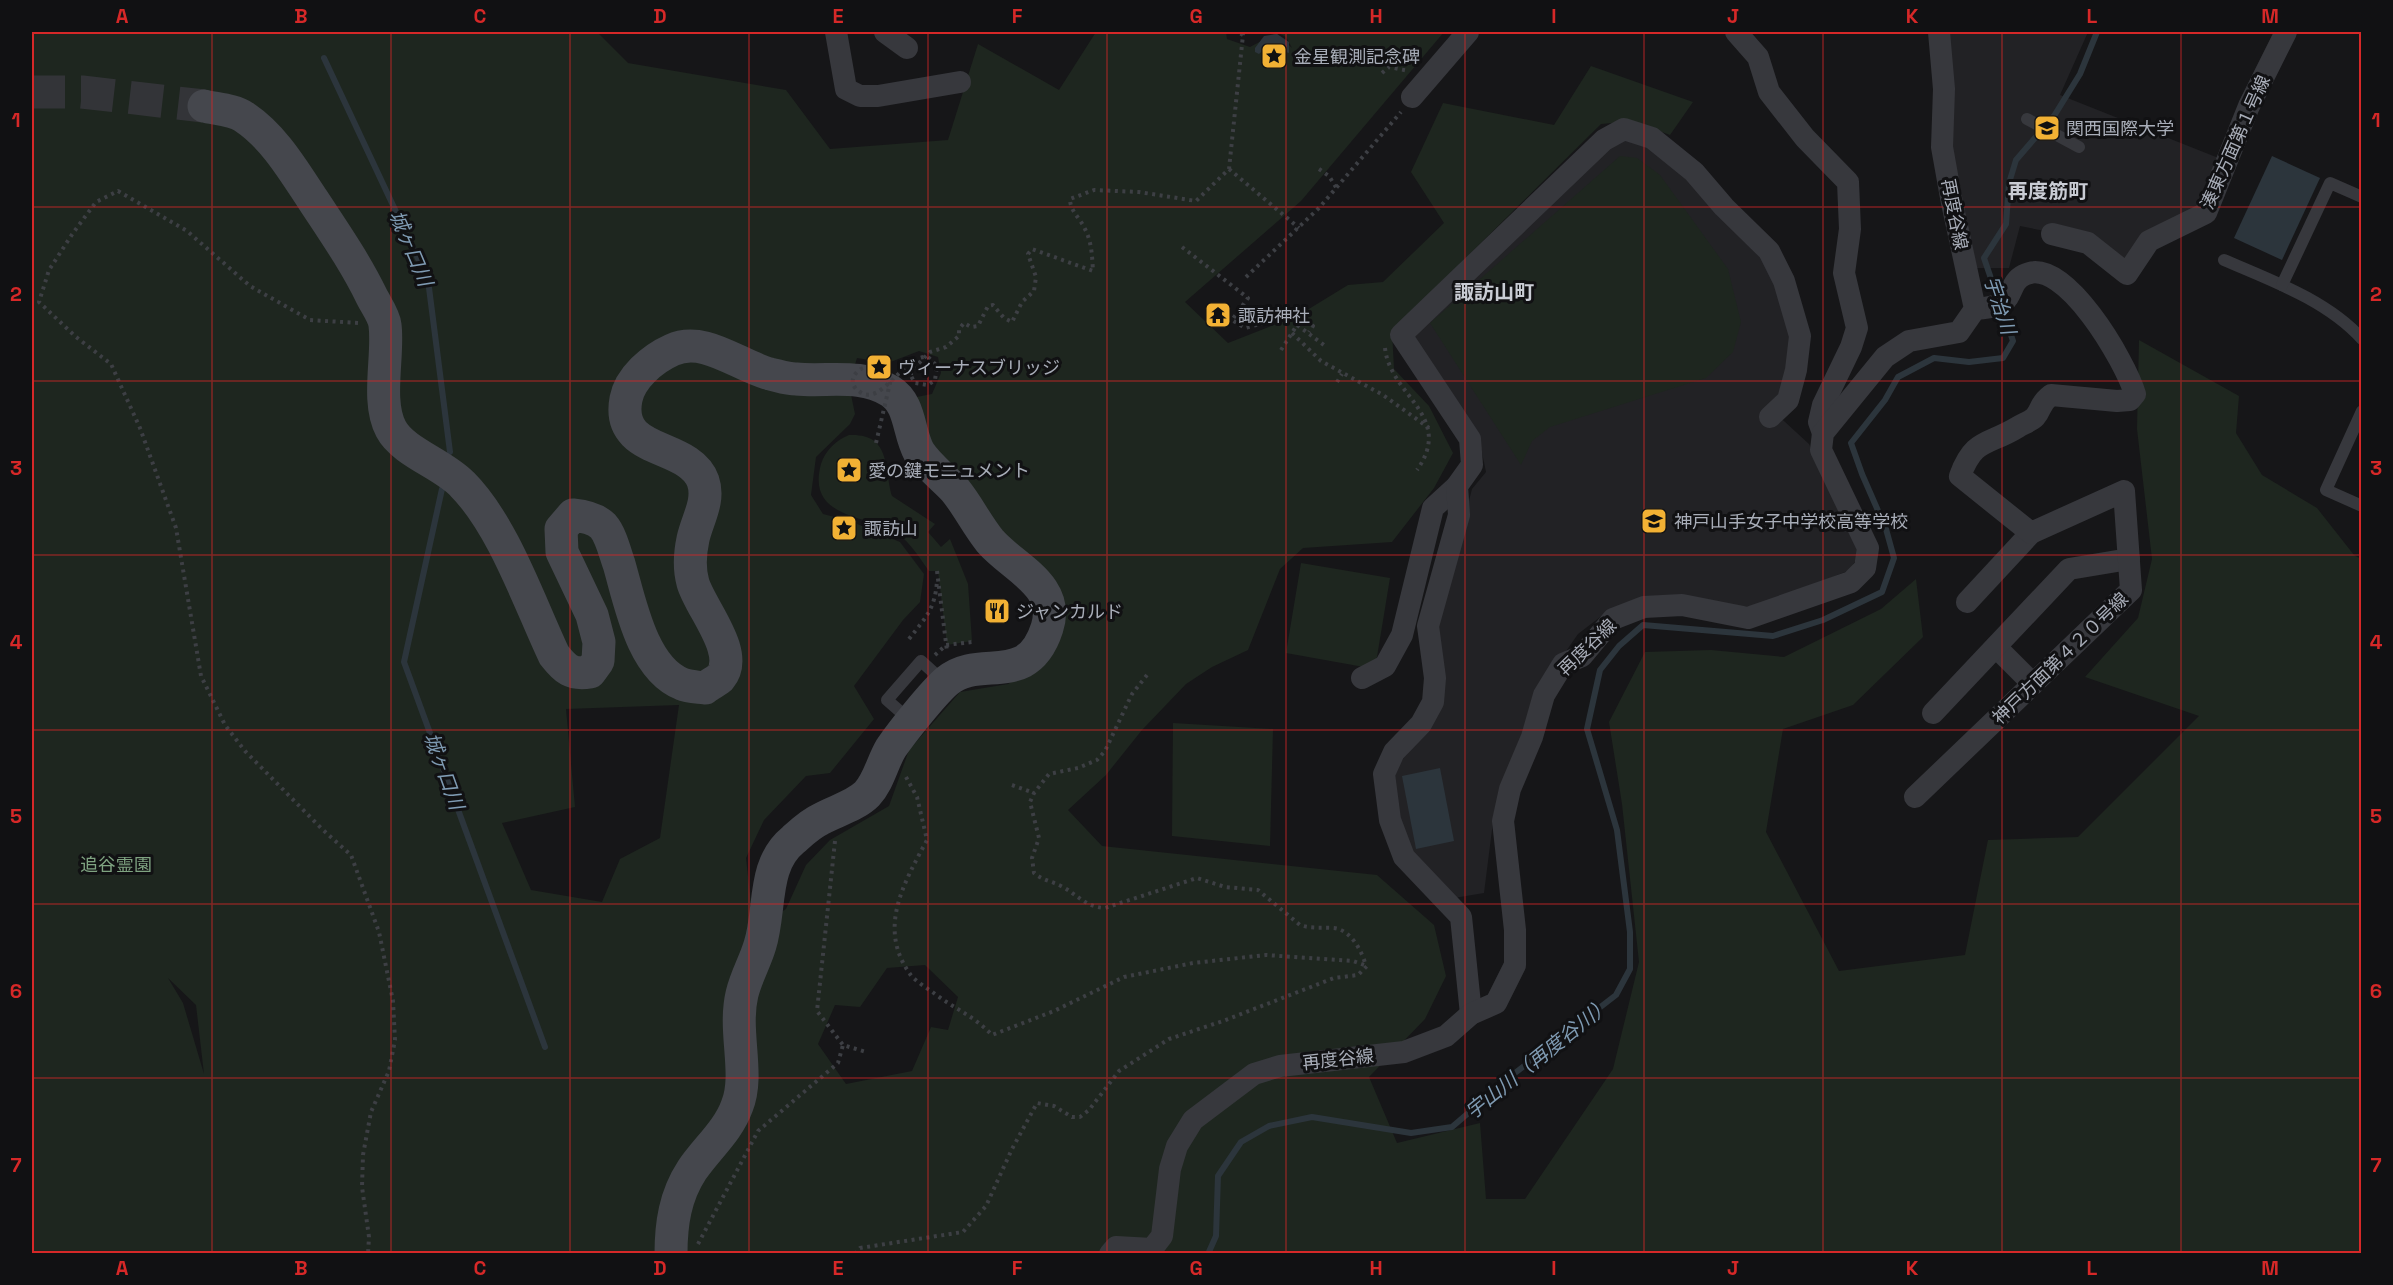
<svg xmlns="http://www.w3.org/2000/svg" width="2393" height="1285" font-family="'Space Grotesk','Noto Sans JP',sans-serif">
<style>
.built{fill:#222225}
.green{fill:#1e261f;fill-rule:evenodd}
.water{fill:#2c353c}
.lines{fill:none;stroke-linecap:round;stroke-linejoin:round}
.stream{stroke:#2c353c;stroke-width:6}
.secondary-tunnel{stroke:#333438;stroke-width:33;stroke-dasharray:33 16;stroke-linecap:butt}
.path{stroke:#3d3f44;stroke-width:4;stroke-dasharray:3 4.5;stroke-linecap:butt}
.lane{stroke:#37383d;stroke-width:12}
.street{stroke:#37383d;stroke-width:22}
.secondary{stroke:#45474d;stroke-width:33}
.path-bridge{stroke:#3d3f44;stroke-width:4;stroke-dasharray:3 4.5;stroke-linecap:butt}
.grid{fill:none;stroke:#d62828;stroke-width:1.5;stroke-opacity:0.55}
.labels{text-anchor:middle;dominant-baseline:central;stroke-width:6;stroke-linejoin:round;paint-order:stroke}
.poi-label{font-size:18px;fill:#a8adb8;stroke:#111113;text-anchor:start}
.street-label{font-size:18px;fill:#a8adb8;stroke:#111113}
.park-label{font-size:18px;fill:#7fa381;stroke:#111113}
.neighbourhood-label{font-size:20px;font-weight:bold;fill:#c9ccd4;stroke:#111113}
.water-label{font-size:20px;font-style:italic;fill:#7f9bb3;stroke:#111113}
.neatline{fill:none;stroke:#d62828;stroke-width:2}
.grid-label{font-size:20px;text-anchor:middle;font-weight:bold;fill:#d62828}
</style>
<rect width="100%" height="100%" fill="#161618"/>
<g class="built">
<polygon points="1946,32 2088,32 2060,95 2221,159 2200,208 2123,265 2090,240 2020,226 2009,268 1974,268 1951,161"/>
<polygon points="1628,138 1650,145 1689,176 1766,259 1791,333 1783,394 1770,408 1809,444 1859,554 1850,570 1761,606 1608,611 1578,634 1539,690 1494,814 1484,893 1454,898 1411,852 1397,815 1391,773 1428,729 1436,627 1472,489 1486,472 1480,443 1413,334 1611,142"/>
</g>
<g class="green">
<path d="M32,32H597L628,63L786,90L830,149L948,140L978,44L1059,90L1096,32H1226L1227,39L1250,47L1276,33L1292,48L1286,37L1277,32H1444L1301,201L1185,302L1228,343L1299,315L1348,285L1383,282L1444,223L1411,172L1443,103L1554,125L1591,66L1693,102L1670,135L1633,121L1601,124L1392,331L1394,369L1429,406L1453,453L1434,488L1392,542L1303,548L1280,569L1248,650L1212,667L1186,684L1142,730L1106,775L1068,810L1102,846L1377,875L1434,925L1446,976L1425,1019L1369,1077L1397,1143L1480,1123L1486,1199H1525L1613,1069L1639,962L1622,804L1609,722L1645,652L1711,650L1784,657L1881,609L1916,579L1923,637L1853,705L1783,729L1766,832L1839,971L1965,955L1988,840L2078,837L2199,716L2085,677L2138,618L2152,559L2137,429L2139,340L2239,396L2236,433L2262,475L2317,508L2354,555L2361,559V1253H32ZM919,351L938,357L941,373L932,394L906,399L928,447L1054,632L1036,667L1008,684L960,692L909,750L889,806L830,840L806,865L786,909L754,930L746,858L764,820L806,776L830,773L874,719L854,686L903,620L920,602L924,574L900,542L850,521L823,514L811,495L816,457L850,424L855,414L849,385L857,358L888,363ZM679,705L660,838L620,859L602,902L531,890L502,823L575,807L566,709ZM925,965L958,997L948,1030L931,1027L912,1071L846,1084L818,1044L835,1005L860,1007L887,968ZM168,978L196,1005L204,1074L183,1003Z"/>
<polygon points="1620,156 1637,158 1660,175 1728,269 1741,322 1733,352 1706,378 1550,427 1532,441 1521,465 1430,323"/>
<path d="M849,435C891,433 884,467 892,496L935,524L928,532L941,547L950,539L968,584L972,641L947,645L938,571H929C921,560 913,547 903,538C875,513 805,523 821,464C825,451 836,440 849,435Z"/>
<polygon points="1301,563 1390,578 1375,669 1286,653"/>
<polygon points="1173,723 1273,729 1270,846 1172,836"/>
</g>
<g class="water">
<path d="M1277,34L1289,42V53C1277,50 1270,43 1259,54L1255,52V48L1264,36Z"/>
<polygon points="2272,156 2320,178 2282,260 2234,238"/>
<polygon points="1440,768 1454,841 1416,849 1402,776"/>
</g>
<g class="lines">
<g class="stream">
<polyline points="324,58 428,280 450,452"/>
<polyline points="1998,299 1984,258 2006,224 2009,183 2016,160 2054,116 2080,74 2097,32"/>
<polyline points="442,489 404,662 545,1047"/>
<polyline points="1208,1254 1216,1236 1218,1176 1241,1142 1269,1126 1312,1117 1411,1133 1452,1127 1515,1073 1616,995 1630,969 1630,932 1617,830 1587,729 1600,670 1619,646 1643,625 1773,636 1823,620 1882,592 1894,558 1886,529 1862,474 1851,443 1885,400 1898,377 1934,358 1969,362 2003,358 2013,341 2002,308"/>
</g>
<polyline class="secondary-tunnel" points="32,92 82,92 204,106"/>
<g class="path">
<polyline points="1382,73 1389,67 1409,71"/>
<polyline points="1229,169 1299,228"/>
<polyline points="1319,169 1329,176 1337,189"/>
<path d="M1182,247L1248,298L1232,320L1245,328C1270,322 1290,312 1313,326L1309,332"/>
<polyline points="1246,277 1319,208 1401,112"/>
<polyline points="358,323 310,320 250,286 187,231 118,191 96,202 73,233 49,270 39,302 76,337 111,364 140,428 176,528 201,676 225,725 245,751 322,829 351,855 379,932 393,1001 395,1040 389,1071 371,1112 363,1155 362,1187 369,1237 368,1254"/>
<polyline points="1292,333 1321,361 1383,395 1429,428"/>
<path d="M1385,348C1390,396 1455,416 1417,470"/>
<polyline points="1281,350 1297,325 1324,345"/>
<path d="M911,375V371L930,352L946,347L959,336V329L964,323L971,327L978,326L988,306L993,305L1004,318L1012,322L1022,302L1034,291L1036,277L1028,254L1032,249L1093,271C1092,256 1092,243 1085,229C1080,218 1070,211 1070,199L1094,190L1139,192L1196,201L1229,169L1243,35L1238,32"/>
<polyline points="1337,382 1342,374"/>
<polyline points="937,571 947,651"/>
<path d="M909,639C926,617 935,609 937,581"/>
<polyline points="935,655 946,645 972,642"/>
<path d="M1147,675L1132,694L1105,751L1097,760L1078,768L1049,774L1034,793L1030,802L1039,838L1032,858L1034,873C1042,880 1051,881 1061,886C1077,894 1085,907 1105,908L1197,878L1225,887L1258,890L1300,925C1311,929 1322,927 1334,928C1351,930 1362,951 1366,966"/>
<path d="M906,777L917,797L927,840C904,883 877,928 910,974C915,981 927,988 935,994C955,1009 974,1016 992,1035L1054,1011L1124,977L1193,963L1266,955L1353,961L1367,966"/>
<polyline points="1012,785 1034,793"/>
<polyline points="835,841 817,1011 843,1045 866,1052"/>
<polyline points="698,1244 758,1131 838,1063 843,1045"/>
<polyline points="855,1254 860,1248 963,1232 986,1206 1012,1149 1037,1103 1054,1106 1072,1117 1080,1117 1089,1110 1119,1071 1169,1039 1223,1021 1334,978 1358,975 1367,966"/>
</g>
<g class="lane">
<polyline points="2027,119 2079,147"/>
<path d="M2224,260C2270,280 2327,300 2362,339"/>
<polyline points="2282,285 2330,183 2362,197"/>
<polyline points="2362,411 2326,490 2362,506"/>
<polyline points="911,721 887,700 921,661 944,682"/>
</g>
<g class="street">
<polyline points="836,32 846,89 860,96 878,96 960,82"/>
<polyline points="885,32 907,48"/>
<polyline points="1736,32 1758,57 1769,92 1805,138 1848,182 1850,229 1844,273 1857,328 1851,347 1823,405 1819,422 1823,433"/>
<polyline points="1412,97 1468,32"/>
<polyline points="2052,234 2088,243 2127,274 2149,241 2206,213 2249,106 2286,32"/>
<polyline points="1967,602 2031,533"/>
<polyline points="1996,647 2033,684"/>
<polyline points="1362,678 1385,666 1402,635 1433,508 1457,486"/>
<polyline points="1933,713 2069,569 2129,559"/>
<path d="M1915,797L2131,590L2124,491L2031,533L1960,476C1974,438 1987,446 2018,427C2023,424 2031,421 2035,417C2042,409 2039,404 2051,395L2117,401L2130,400L2135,394C2126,363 2064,254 2024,275C2014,280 2013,288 2008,297C2002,307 1985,308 1975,309"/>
<polyline points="1471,1014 1461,917 1404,857 1390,820 1384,774 1394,752 1421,724 1433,702 1435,678 1428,626 1459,515 1457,486 1472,465 1470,439 1401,335 1604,140 1624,129 1652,138 1694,172 1724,207 1769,251 1784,281 1800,336 1796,370 1788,400 1770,417"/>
<polyline points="1110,1254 1116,1247 1152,1249 1162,1236 1170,1169 1177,1146 1193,1120 1254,1074 1280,1066 1404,1052 1446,1036 1471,1014 1496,1003 1515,965 1515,930 1503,821 1510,789 1532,737 1544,695 1563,664 1582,656 1613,619 1644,607 1682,605 1748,618 1851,582 1865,568 1868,548 1821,450 1823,433 1885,357 1909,341 1959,332 1975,309 1952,203 1942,147 1944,89 1939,32"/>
</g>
<path class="secondary" d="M204,106C216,109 234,110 244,117C274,137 293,170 313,200C334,232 355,262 372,297C376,305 384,316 385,325C389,355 376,401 391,429C403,452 443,464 462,484C503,525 529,602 554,655C565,669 571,675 590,672L598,661L599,642L592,615L562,552L561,529L573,515C583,516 595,518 603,526C611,535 615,553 619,564C630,602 642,668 682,684C689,687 698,687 705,688C706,687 719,679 720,678C741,653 700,608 693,583C689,569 690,553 693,539C697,520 710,501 703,481C689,442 615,456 626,399C630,378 652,359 672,350C704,335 739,366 770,374C779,376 787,379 796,379C829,382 860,373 890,391C911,404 908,432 919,452C928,466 944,478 955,490C968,506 977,525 990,541C1013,568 1061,585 1047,628C1027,690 981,653 947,681C933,693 902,732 891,748C882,763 879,781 867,794C855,806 835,811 821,819C810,824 802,832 793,840C762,865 771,910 760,945C755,962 746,977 742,994C733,1032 750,1074 737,1106C728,1131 707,1148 692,1170C675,1196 671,1224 671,1254"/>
<path class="path-bridge" d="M876,443L890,383L879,367C861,361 842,381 860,392C882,407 904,354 928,357L937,366L935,380L928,385L915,383L911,376"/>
</g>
<path class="grid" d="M212,32V1254M391,32V1254M570,32V1254M749,32V1254M928,32V1254M1107,32V1254M1286,32V1254M1465,32V1254M1644,32V1254M1823,32V1254M2002,32V1254M2181,32V1254M32,207H2362M32,381H2362M32,555H2362M32,730H2362M32,904H2362M32,1078H2362"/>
<defs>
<g id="sight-square" transform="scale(1.35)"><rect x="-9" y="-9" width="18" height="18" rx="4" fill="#f2b134" stroke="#111113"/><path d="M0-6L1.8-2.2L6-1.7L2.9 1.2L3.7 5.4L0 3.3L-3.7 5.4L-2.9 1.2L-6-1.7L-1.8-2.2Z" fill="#111"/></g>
<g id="university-square" transform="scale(1.35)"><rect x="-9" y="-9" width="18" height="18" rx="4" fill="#f2b134" stroke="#111113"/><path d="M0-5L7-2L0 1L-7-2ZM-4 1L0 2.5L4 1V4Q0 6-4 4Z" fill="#111"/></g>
<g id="temple-square" transform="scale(1.35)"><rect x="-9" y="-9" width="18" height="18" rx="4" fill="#f2b134" stroke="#111113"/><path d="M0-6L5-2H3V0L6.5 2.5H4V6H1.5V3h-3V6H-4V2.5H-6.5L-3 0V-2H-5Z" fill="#111"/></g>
<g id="school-square" transform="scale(1.35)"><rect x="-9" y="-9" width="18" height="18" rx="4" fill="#f2b134" stroke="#111113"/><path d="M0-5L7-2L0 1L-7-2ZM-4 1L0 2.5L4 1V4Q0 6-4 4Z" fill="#111"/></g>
<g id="restaurant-square" transform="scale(1.35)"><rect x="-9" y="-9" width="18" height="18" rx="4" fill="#f2b134" stroke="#111113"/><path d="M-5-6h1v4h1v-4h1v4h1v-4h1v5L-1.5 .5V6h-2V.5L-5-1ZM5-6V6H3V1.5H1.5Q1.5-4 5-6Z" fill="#111"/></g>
</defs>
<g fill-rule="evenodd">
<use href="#sight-square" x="1274" y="56"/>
<use href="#university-square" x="2047" y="128"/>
<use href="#temple-square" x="1218" y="315"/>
<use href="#sight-square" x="879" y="367"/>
<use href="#sight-square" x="849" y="470"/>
<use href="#school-square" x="1654" y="521"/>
<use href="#sight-square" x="844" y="528"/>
<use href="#restaurant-square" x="997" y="611"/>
</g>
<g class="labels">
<g class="poi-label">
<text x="1294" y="56">金星観測記念碑</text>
<text x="2066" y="128">関西国際大学</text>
<text x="1238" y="315">諏訪神社</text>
<text x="898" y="367">ヴィーナスブリッジ</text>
<text x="868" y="470">愛の鍵モニュメント</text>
<text x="1674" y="521">神戸山手女子中学校高等学校</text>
<text x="864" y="528">諏訪山</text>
<text x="1016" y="611">ジャンカルド</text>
</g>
<g class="street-label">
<text transform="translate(2235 142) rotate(-66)">湊東方面第１号線</text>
<text transform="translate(1955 214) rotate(79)">再度谷線</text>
<text transform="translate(1587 647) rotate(-44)">再度谷線</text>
<text transform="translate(2060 658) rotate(-44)">神戸方面第４２０号線</text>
<text transform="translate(1338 1059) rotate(-6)">再度谷線</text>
</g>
<g class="park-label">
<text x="116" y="864">追谷霊園</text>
</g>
<g class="neighbourhood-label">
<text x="2048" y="191">再度筋町</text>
<text x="1494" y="292">諏訪山町</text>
</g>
<g class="water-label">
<text transform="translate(411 248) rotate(67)">城ヶ口川</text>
<text transform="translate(2000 305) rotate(72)">宇治川</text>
<text transform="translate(444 771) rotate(70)">城ヶ口川</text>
<text transform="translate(1538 1058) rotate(-39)">宇山川（再度谷川）</text>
</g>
</g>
<rect width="2393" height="1285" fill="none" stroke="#111113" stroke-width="66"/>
<rect x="33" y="33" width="2327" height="1219" class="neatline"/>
<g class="grid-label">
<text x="122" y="23">A</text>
<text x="301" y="23">B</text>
<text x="480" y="23">C</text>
<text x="660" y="23">D</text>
<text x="838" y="23">E</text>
<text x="1017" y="23">F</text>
<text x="1196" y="23">G</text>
<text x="1376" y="23">H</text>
<text x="1554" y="23">I</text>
<text x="1733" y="23">J</text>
<text x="1912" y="23">K</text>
<text x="2092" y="23">L</text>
<text x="2270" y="23">M</text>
<text x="16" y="127">1</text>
<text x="2376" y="127">1</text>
<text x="16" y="301">2</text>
<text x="2376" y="301">2</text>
<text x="16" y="475">3</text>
<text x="2376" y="475">3</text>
<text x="16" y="649">4</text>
<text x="2376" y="649">4</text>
<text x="16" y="823">5</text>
<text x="2376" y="823">5</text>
<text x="16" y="998">6</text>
<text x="2376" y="998">6</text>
<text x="16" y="1172">7</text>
<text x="2376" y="1172">7</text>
<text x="122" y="1275">A</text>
<text x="301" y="1275">B</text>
<text x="480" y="1275">C</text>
<text x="660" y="1275">D</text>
<text x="838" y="1275">E</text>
<text x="1017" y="1275">F</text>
<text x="1196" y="1275">G</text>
<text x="1376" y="1275">H</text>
<text x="1554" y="1275">I</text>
<text x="1733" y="1275">J</text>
<text x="1912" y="1275">K</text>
<text x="2092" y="1275">L</text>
<text x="2270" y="1275">M</text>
</g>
</svg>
